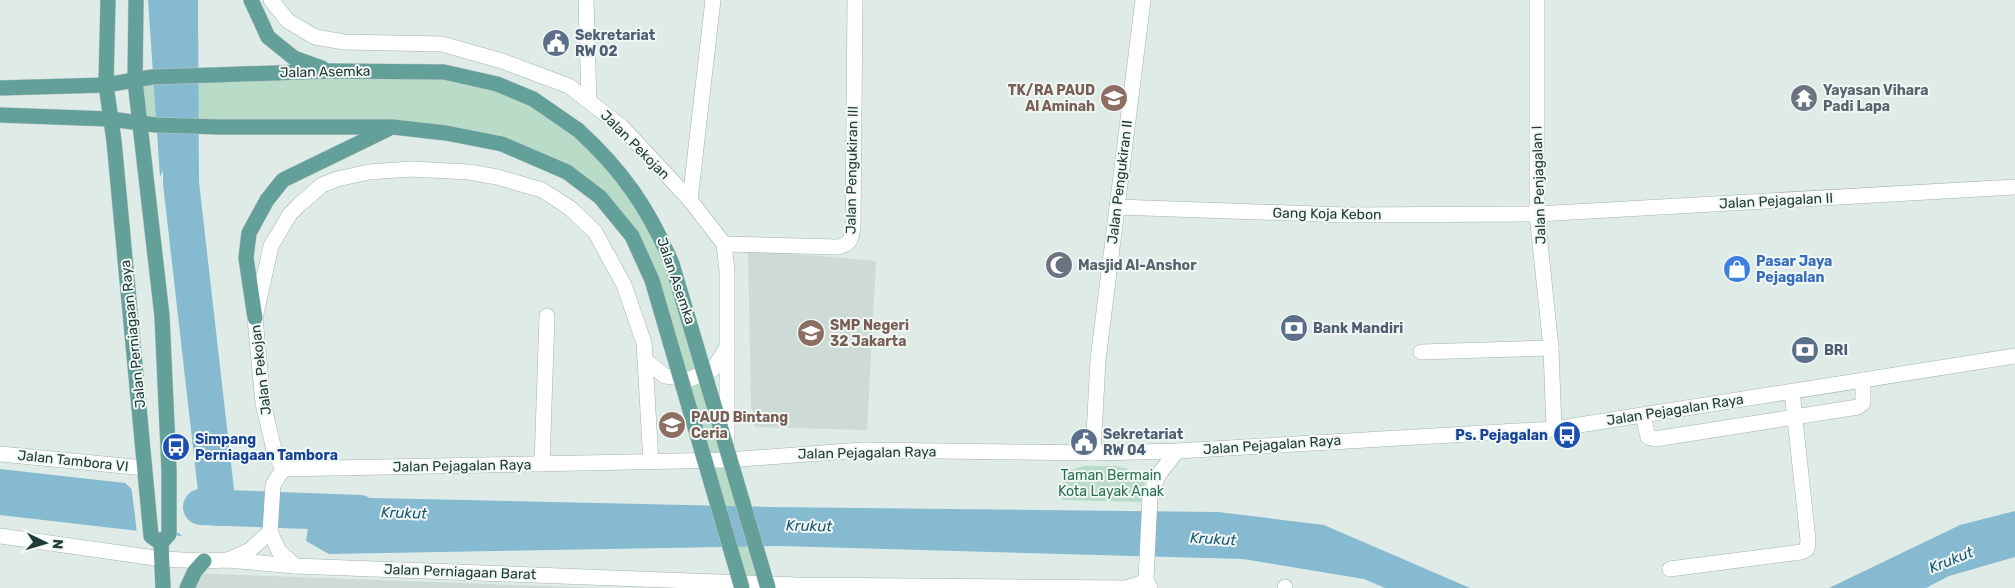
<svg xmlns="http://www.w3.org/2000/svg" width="2015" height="588" font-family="Rubik,sans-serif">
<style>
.built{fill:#cddad6}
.green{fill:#b8dcc7}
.water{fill:#86bad1}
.pier{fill:#dfebe7}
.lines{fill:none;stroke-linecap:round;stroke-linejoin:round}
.river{stroke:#86bad1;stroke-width:36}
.minor-casing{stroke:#a2b3af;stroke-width:16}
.major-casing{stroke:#c1c8c7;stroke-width:16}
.minor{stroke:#fff;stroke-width:15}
.major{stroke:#63a09a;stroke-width:15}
.major-bridge-casing{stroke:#c1c8c7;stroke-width:16;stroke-linecap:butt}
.major-bridge{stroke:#63a09a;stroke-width:15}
.labels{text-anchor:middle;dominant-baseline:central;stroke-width:4;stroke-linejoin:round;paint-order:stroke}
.service-label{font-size:14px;font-weight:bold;fill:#4e5e75;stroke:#f0f7f4;text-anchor:start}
.street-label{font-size:14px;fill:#203b37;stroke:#f0f7f4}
.education-label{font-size:14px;font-weight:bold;fill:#785e54;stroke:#f0f7f4;text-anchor:start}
.worship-label{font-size:14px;font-weight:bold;fill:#5b616d;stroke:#f0f7f4;text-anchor:start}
.shop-label{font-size:14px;font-weight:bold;fill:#366cbe;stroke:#f0f7f4;text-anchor:start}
.transit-label{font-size:14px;font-weight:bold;fill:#164399;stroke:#f0f7f4;text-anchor:end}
.park-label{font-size:14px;fill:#2a7150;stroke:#f0f7f4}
.water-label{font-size:15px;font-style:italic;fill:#1a5976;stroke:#f0f7f4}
</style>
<rect width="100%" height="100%" fill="#dfebe7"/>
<g class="built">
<polygon points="748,250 876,261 867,430 755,427 751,404"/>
<polygon points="185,573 601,588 183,588"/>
</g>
<g class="green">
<polygon points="444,72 497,84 578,130 659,232 768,588 742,588 652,280 600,197 542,160 393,127 140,123 135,81"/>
<path d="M1084,466H1116L1134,471L1145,483L1141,502L1062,500C1063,479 1061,472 1084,466Z"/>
</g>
<g class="water">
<polygon points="148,0 195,0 194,100 160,177"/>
<polygon points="0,469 125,483 182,536 0,515"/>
<polygon points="328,497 770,507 1218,512 1324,525 1470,588 1385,588 1364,579 1243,559 780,546 329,554 306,541 312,501"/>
<polygon points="2015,511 2015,557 1949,576 1926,588 1829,588 1960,525"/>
</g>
<polygon class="pier" points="131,484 178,529 179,533 156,535 137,533"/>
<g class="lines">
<g class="river">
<polyline points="180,0 181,183 218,508"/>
<polyline points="201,507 360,513"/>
</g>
<g class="minor-casing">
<g id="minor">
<polyline points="271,0 288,21 315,37 344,42 442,44 502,61 569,86 622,127 690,200 724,244 727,270 727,442"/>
<polyline points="586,0 589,101"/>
<polyline points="1537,0 1537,214 1551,348 1554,429"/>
<polyline points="690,200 713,0"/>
<polyline points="1117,207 1345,215 1537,214 2015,187"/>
<path d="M724,244L837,247C850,245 851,240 853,228L855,0"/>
<polyline points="1421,352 1551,348"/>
<polyline points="646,361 665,376 690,379 713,369 727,348"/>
<polyline points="1643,415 1648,437 1655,439 1858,407 1863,403 1863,380"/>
<polyline points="1093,453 1098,360 1143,0"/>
<polyline points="0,454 145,468"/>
<polyline points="542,464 547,316"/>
<polyline points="283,469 727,460 862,450 1093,453 1177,451 1554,429 2015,356"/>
<polyline points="283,469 275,454 263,403 255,318 271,246 290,214 299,205 322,185 337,179 369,172 411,169 469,172 497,177 542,190 570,208 595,232 624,285 644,343 651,462"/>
<polyline points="283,469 273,485 270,532 279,551 295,566"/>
<polyline points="0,536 162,559 204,561 227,560 295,566 798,585 1126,588 1139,584 1146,580"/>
<polyline points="230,559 250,550 270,532"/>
<polyline points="1670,569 1801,552 1807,549 1808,540 1792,391"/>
<polyline points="1285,587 1285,588"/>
<polyline points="1150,588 1146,580 1150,496 1159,474 1177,451"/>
</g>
</g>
<g class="major-casing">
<g id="major">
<polyline points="108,0 106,85 114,141 151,536 161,543"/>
<polyline points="136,0 135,81 162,316 169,470 169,534 161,543 163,588"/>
<polyline points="251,0 268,37 294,58 322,68"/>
<polyline points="0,88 106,85 152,77 215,75 330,71 444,72 497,84 533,99 578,130"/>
<polyline points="0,115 110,119 156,125 220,127 393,127 446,133 502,144 567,172 600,197 632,236"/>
<polyline points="255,318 246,258 249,233 267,200 283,180 388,129"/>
<polyline points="187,588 195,571 204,561"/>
</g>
</g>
<use href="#minor" class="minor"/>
<use href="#major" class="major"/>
<g class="major-bridge-casing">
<g id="major-bridge">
<path d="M578,130C622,170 649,209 672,264L768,588"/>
<polyline points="632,236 652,280 742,588"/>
</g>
</g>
<use href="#major-bridge" class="major-bridge"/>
</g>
<defs>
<g id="civic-disc" transform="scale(1.4375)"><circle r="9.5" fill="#5c6f8a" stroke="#f0f7f4"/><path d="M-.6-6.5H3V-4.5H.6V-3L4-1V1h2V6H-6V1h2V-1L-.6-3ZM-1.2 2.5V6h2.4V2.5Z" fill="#fff"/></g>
<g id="school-disc" transform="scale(1.4375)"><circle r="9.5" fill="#8d6e63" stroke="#f0f7f4"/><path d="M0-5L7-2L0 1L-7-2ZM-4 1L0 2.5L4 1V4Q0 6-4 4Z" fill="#fff"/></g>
<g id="temple-disc" transform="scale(1.4375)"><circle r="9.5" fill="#6b7280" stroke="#f0f7f4"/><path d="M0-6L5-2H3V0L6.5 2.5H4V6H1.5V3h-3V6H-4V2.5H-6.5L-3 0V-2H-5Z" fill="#fff"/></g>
<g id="mosque-disc" transform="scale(1.4375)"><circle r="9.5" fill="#6b7280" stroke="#f0f7f4"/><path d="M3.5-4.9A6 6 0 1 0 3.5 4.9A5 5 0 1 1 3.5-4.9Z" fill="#fff"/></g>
<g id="shop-disc" transform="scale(1.4375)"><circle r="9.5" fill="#3f7fe0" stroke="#f0f7f4"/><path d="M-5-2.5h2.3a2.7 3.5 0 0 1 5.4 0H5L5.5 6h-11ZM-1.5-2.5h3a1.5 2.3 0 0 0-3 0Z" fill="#fff"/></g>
<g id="bank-disc" transform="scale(1.4375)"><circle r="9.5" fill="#5c6f8a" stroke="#f0f7f4"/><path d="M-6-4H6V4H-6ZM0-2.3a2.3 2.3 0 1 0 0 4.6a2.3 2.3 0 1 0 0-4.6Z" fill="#fff"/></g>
<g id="bus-disc" transform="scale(1.4375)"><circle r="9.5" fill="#1a4fb4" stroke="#f0f7f4"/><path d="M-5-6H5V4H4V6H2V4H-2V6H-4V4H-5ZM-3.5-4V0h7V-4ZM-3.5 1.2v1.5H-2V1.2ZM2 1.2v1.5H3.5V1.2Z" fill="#fff"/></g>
</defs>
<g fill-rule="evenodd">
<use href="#civic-disc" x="556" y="43"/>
<use href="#school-disc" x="1114" y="98"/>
<use href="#temple-disc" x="1804" y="98"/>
<use href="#mosque-disc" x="1059" y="265"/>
<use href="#shop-disc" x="1737" y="269"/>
<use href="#bank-disc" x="1294" y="328"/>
<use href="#school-disc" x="811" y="333"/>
<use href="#bank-disc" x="1805" y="350"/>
<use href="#school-disc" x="672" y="425"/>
<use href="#bus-disc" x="1567" y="435"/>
<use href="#civic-disc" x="1084" y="442"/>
<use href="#bus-disc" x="176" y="447"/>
</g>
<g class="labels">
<g class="service-label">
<text x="575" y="35">Sekretariat<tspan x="575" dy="16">RW 02</tspan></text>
<text x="1313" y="328">Bank Mandiri</text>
<text x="1824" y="350">BRI</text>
<text x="1103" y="434">Sekretariat<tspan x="1103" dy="16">RW 04</tspan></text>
</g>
<g class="street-label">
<text transform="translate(325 72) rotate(-1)">Jalan Asemka</text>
<text transform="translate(635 145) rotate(45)">Jalan Pekojan</text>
<text transform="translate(852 170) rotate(-89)">Jalan Pengukiran III</text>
<text transform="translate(1120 182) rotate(-83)">Jalan Pengukiran II</text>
<text transform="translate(1539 185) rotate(-92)">Jalan Penjagalan I</text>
<text transform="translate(1776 201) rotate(-3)">Jalan Pejagalan II</text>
<text transform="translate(1327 214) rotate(1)">Gang Koja Kebon</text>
<text transform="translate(676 281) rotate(71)">Jalan Asemka</text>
<text transform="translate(133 334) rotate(-96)">Jalan Perniagaan Raya</text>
<text transform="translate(261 370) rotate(-97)">Jalan Pekojan</text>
<text transform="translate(1675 410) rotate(-9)">Jalan Pejagalan Raya</text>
<text transform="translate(1272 445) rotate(-4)">Jalan Pejagalan Raya</text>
<text transform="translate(867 453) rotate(-1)">Jalan Pejagalan Raya</text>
<text transform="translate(73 461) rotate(6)">Jalan Tambora VI</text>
<text transform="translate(462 466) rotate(-1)">Jalan Pejagalan Raya</text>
<text transform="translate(460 572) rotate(2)">Jalan Perniagaan Barat</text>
</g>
<g class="education-label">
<text x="1095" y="90" text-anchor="end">TK/RA PAUD<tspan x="1095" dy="16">Al Aminah</tspan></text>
<text x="830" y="325">SMP Negeri<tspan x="830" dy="16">32 Jakarta</tspan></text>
<text x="691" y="417">PAUD Bintang<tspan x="691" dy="16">Ceria</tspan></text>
</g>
<g class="worship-label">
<text x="1823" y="90">Yayasan Vihara<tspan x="1823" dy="16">Padi Lapa</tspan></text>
<text x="1078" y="265">Masjid Al-Anshor</text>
</g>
<g class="shop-label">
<text x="1756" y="261">Pasar Jaya<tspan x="1756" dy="16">Pejagalan</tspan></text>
</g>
<g class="transit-label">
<text x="1548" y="435">Ps. Pejagalan</text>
<text x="195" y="439" text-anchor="start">Simpang<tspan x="195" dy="16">Perniagaan Tambora</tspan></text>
</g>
<g class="park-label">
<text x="1111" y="475">Taman Bermain<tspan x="1111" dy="16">Kota Layak Anak</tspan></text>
</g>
<g class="water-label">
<text transform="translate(404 513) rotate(2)">Krukut</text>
<text transform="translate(809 526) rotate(1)">Krukut</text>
<text transform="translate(1213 539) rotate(3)">Krukut</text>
<text transform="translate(1951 560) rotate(-22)">Krukut</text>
</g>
</g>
<g transform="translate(45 543) rotate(95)" stroke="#f0f7f4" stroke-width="4" paint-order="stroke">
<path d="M0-4L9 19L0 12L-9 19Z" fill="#203b37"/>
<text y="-8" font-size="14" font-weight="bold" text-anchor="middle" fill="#203b37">N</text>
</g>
</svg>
